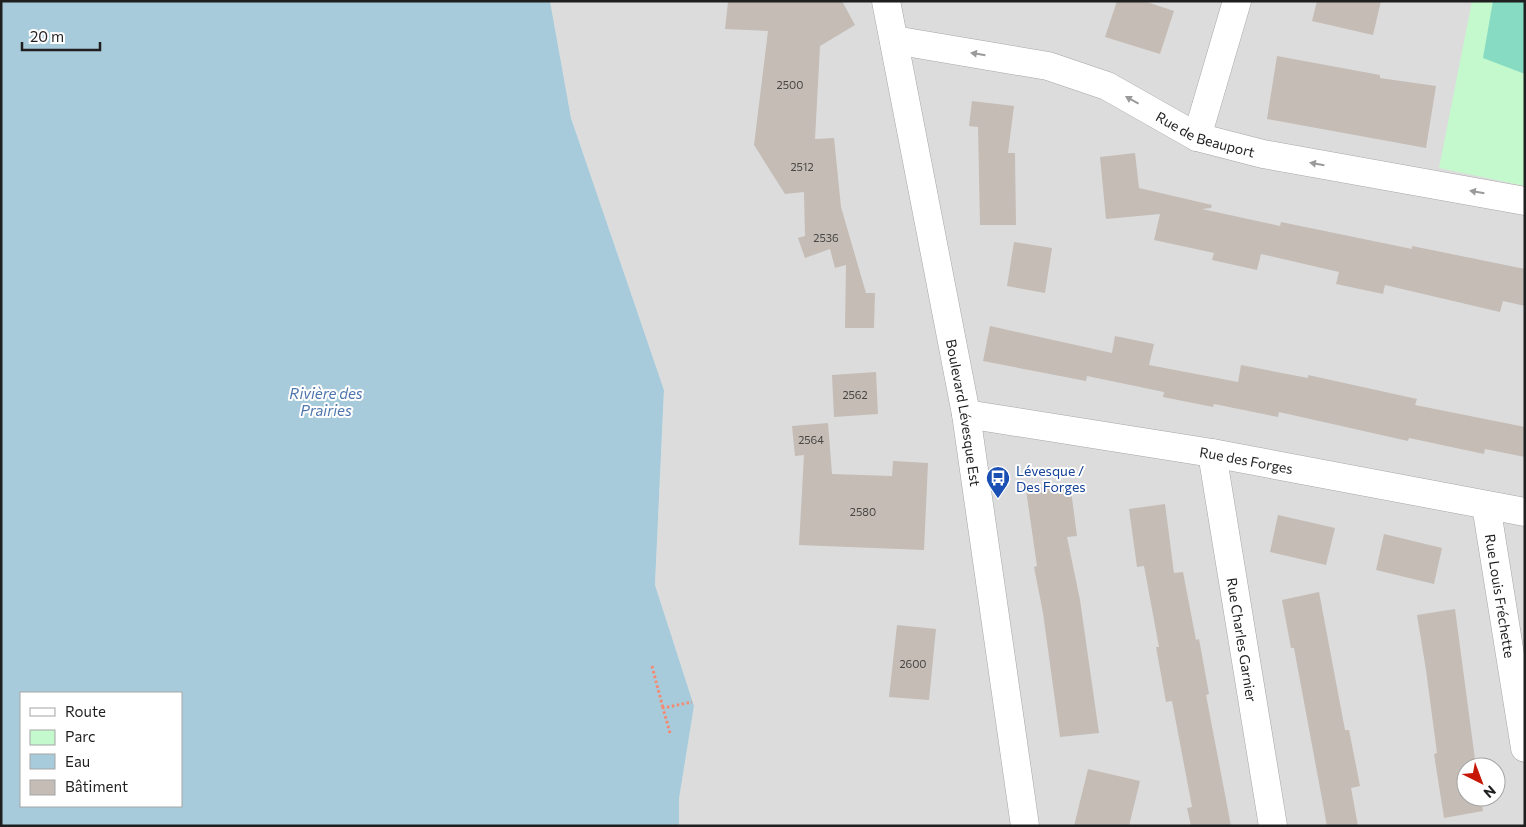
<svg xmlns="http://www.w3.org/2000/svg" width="1526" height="827" font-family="Commissioner,sans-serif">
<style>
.residential{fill:#dddcdc;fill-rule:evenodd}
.park{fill:#c4f8cd}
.pitch{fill:#86dbc2}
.water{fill:#a7cbdb;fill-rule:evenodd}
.building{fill:#c4bcb5}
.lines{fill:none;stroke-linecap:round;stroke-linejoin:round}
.minor-casing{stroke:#a6a6a6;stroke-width:29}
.path{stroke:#f58a71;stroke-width:3;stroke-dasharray:2.5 2.5;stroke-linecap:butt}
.minor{stroke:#fff;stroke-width:28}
.oneway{fill:#9a9a9a}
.labels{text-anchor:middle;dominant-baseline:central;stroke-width:4;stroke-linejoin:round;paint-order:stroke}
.number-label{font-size:11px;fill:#484644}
.street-label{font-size:14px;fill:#1f1f1f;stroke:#fff}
.transit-label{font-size:14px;fill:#164399;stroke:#fff;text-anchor:start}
.water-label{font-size:15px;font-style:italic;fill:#4e75ac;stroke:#fff}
</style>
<rect width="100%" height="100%" fill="#efede5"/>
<path class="residential" d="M550,1H1525V826H679V799L694,706L655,585L664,390L571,118ZM1466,767H1496V797H1466Z"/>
<polygon class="park" points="1472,1 1525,1 1525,186 1439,168"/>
<polygon class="pitch" points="1493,1 1525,1 1525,74 1483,58"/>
<path class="water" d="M1,1H550L571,118L664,390L655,585L694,706L679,799V826H1ZM21,693H181V806H21Z"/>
<g class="building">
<polygon points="842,1 855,25 820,46 815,139 834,138 841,207 866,293 875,293 874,328 845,328 846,265 835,268 830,249 805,258 798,238 805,236 804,192 785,194 754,145 768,31 725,29 728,2"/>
<polygon points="1117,1 1144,1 1174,11 1160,54 1105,37"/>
<polygon points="1317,1 1381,1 1373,35 1312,21"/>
<polygon points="1277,56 1380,75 1380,78 1436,86 1426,148 1267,119"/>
<polygon points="972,101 1014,106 1008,153 1015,153 1016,225 980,225 978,127 969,126"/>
<polygon points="1135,153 1139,188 1212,205 1211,208 1202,209 1280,226 1281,222 1412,249 1412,246 1525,269 1525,306 1503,301 1500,312 1385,285 1383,294 1336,284 1339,272 1261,254 1257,270 1212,260 1214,253 1154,240 1160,214 1106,219 1100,157"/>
<polygon points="1014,242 1052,248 1045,293 1007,286"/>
<polygon points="990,326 1112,353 1115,336 1154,344 1149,365 1238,382 1241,365 1308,378 1308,375 1417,399 1415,405 1525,427 1525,457 1485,449 1484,454 1409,438 1408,441 1279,412 1278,417 1214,404 1213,407 1163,397 1164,392 1087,376 1086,381 983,361"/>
<polygon points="876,372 878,414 834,417 832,375"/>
<polygon points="828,423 832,474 892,476 893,461 928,463 924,550 799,545 804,455 795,456 792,426"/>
<polygon points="1070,483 1077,536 1067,537 1080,600 1099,733 1060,737 1043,613 1034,567 1037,566 1026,490"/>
<polygon points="1165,504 1174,573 1183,572 1196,640 1199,639 1209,694 1206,695 1231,826 1191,826 1187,808 1192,807 1172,701 1166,702 1156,647 1159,647 1144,566 1137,567 1129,509"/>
<polygon points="1278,515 1335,528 1326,565 1270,552"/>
<polygon points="1384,534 1442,548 1434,584 1376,570"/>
<polygon points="1319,592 1345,730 1349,730 1360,786 1351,788 1358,826 1327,826 1294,648 1291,648 1282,600"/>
<polygon points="1455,609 1476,767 1466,767 1466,797 1481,797 1483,811 1444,818 1434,754 1437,753 1426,670 1417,615"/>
<polygon points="897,625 936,629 929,700 889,697"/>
<polygon points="1088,769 1140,781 1129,826 1074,826"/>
</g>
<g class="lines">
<g class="minor-casing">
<g id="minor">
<path id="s1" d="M886,1L966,414L1025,826"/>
<path id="s2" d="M894,40L1048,66L1107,86L1197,137L1263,154L1525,201"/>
<polyline points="1197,137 1237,1"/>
<path id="s3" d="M966,414L1212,453L1525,512"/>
<path id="s4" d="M1212,453L1273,826"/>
<path id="s5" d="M1486,505L1525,748"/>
</g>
</g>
<g class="path">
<polyline points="652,666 663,708"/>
<polyline points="670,733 663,708 692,702"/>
</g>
<use href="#minor" class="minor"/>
</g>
<defs><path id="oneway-solid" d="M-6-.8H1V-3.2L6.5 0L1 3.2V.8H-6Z" transform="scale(1.25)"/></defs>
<g class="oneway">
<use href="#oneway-solid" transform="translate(978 54) rotate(-171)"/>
<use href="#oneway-solid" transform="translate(1132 100) rotate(-151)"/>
<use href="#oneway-solid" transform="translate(1317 164) rotate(-170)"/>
<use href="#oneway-solid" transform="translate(1477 192) rotate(-170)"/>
</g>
<defs>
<g id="bus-pin" transform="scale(1.25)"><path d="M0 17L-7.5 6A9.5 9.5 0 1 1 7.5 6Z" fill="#1a4fb4" stroke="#fff"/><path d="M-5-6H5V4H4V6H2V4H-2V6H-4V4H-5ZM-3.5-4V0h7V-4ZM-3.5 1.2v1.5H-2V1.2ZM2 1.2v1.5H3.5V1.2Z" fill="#fff"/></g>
</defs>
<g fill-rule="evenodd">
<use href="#bus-pin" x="998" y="478"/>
</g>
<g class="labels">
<g class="number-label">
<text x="790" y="84">2500</text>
<text x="802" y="166">2512</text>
<text x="826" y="237">2536</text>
<text x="855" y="394">2562</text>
<text x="811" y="439">2564</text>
<text x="863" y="511">2580</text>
<text x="913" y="663">2600</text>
</g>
<g class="street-label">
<text stroke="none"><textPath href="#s2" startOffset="329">Rue de Beauport</textPath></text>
<text stroke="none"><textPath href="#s1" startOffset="419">Boulevard Lévesque Est</textPath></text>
<text stroke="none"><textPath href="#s3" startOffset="284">Rue des Forges</textPath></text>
<text stroke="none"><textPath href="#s5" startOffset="92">Rue Louis Fréchette</textPath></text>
<text stroke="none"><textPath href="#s4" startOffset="189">Rue Charles Garnier</textPath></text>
</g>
<g class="transit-label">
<text x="1016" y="470">Lévesque /<tspan x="1016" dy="16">Des Forges</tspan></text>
</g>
<g class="water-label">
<text x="326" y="393">Rivière des<tspan x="326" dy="17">Prairies</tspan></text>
</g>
</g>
<rect width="1526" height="827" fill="none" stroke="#1f1f1f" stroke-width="5"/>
<rect x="20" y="692" width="162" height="115" fill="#ffffff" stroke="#a5a5a5"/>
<rect x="30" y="708" width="25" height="8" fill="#ffffff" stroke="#a5a5a5"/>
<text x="65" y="717" font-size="15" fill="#1f1f1f">Route</text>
<rect x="30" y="730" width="25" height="15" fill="#c4f8cd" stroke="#a5a5a5"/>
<text x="65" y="742" font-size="15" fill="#1f1f1f">Parc</text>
<rect x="30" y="754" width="25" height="15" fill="#a7cbdb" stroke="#a5a5a5"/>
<text x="65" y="767" font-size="15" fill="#1f1f1f">Eau</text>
<rect x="30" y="780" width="25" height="15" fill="#c4bcb5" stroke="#a5a5a5"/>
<text x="65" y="792" font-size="15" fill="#1f1f1f">Bâtiment</text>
<g transform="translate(1481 782) rotate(138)"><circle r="24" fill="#ffffff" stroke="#a5a5a5"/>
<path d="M0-4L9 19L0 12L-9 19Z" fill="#c71807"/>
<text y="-8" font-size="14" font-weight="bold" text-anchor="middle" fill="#1f1f1f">N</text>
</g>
<path d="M22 42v8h78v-8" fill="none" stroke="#1f1f1f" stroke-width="2.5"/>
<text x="30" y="42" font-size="15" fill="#1f1f1f" stroke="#ffffff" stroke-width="4" paint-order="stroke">20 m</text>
</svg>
